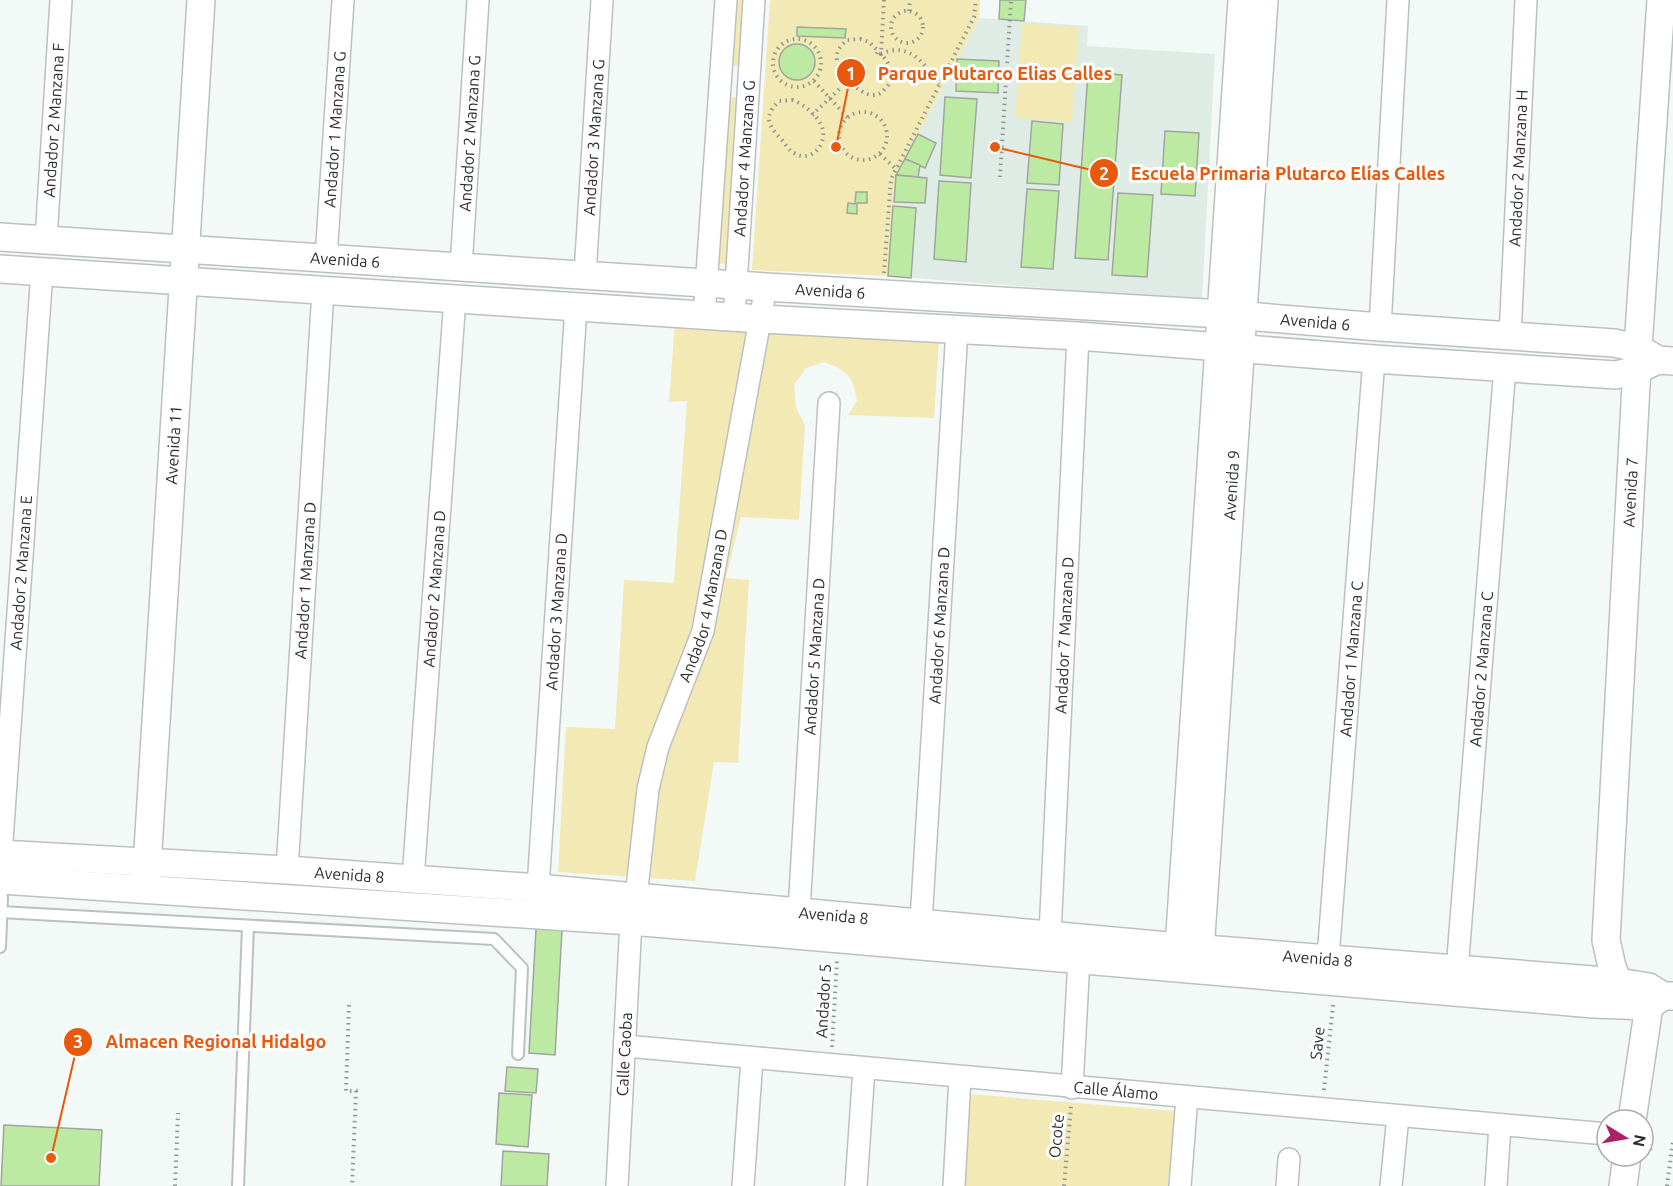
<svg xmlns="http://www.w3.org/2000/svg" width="1673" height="1186" font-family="Ubuntu,sans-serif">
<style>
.built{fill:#dfece6}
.green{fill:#f2e9b5}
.building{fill:#bdeaa3;stroke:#a1a5a0;stroke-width:1.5}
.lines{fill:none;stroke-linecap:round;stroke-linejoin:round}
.service-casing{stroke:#bbc1bf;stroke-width:14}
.minor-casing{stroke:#bbc1bf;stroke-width:24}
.tertiary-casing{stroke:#bbc1bf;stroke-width:30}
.path{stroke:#919593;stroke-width:4;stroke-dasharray:1.5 4.5;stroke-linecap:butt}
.service{stroke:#fff;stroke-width:10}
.minor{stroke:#fff;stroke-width:21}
.tertiary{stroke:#fff;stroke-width:27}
.labels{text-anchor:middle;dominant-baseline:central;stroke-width:6;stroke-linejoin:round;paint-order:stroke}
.street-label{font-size:16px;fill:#2d2f2e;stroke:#fff}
.leader{fill:none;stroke:#e8590c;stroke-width:2}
.callout-dot{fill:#e8590c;stroke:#fff;stroke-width:2}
.mark-label{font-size:18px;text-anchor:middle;font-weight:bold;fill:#fff}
.callout-label{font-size:18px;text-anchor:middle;font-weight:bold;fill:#e8590c;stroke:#fff;stroke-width:6;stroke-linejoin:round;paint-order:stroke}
</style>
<rect width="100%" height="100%" fill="#f3f9f6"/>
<polygon class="built" points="979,18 1088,26 1087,46 1215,54 1202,300 888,276 896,177"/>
<g class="green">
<polygon points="735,0 746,0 742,66 731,66"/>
<polygon points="770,0 980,0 979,18 896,177 888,276 752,270"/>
<polygon points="1022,23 1079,27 1072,122 1015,118"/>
<polygon points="729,97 740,98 729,264 717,263"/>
<path d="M675,321L939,340L934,418L848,415L857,401C853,376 848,371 824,362L806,368L794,385L796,408L805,425L799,520L741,517L726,578L749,580L738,763L714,762L695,881L558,872L566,727L615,729L624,580L674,583L687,401L669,402Z"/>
<polygon points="968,1094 1175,1111 1168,1186 960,1186"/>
</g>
<g class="building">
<polygon points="1000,0 1026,0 1024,21 999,19"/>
<polygon points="797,27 846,29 845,38 797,36"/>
<circle cx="797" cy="62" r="18"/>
<polygon points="957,59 999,61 998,93 956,91"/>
<polygon points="1088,72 1122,75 1108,260 1075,258"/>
<polygon points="945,97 977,99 971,178 940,175"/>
<polygon points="1032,121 1063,124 1059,185 1027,183"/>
<polygon points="1165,131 1199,133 1195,196 1161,194"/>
<polygon points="918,134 936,143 925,168 905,159"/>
<polygon points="905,159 920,165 918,177 896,175"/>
<polygon points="896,175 927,178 925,203 894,202"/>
<polygon points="939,181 971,183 966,262 934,259"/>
<polygon points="1027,189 1059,191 1053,269 1021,267"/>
<polygon points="856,192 867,192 867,203 857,203 857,214 847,213 848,203 855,204"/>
<polygon points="1118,193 1153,195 1147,277 1112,275"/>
<polygon points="893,206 916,208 911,278 888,276"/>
<polygon points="536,929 562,930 555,1055 529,1053"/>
<polygon points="507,1067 538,1069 536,1093 505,1091"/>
<polygon points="499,1093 532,1095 528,1147 496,1144"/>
<polygon points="4,1125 102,1130 99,1186 1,1186"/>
<polygon points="503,1151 549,1154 547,1186 501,1186"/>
</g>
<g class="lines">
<g class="service-casing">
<g id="service">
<polyline points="0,882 2,898 0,947"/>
<polyline points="0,912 494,939 522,968 518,1054"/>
<polyline points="238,1186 248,926"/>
</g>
</g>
<g class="minor-casing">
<g id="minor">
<path id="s1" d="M46,240L61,0"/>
<path id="s2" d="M326,258L343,0"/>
<path id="s3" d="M461,267L478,0"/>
<path id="s4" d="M585,275L602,0"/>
<polyline points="704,316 726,0"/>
<path id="s5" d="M734,317L754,0"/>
<polyline points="1380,327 1398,0"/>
<path id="s6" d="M1510,336L1526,0"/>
<path id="s7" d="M0,869L42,271"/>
<path id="s8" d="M287,870L323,291"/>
<path id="s9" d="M413,879L455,298"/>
<path id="s10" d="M537,903L576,307"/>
<path id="s11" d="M799,911L829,403"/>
<path id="s12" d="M921,922L957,329"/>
<path id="s13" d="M1050,935L1078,336"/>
<path id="s14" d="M1328,958L1374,359"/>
<path id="s15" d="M1457,970L1505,367"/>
<path id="s16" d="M626,1046C953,1077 1280,1104 1607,1134"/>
<polyline points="1072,1088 1079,959"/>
<path id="s17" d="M617,1186L631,921L636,897L648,789L658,747L703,631L766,287"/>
<polyline points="743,1186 752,1058"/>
<polyline points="856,1186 864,1068"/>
<polyline points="954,1186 960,1077"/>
<polyline points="1180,1186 1187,1097"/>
<polyline points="1287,1186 1289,1159"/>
<polyline points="1391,1186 1398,1116"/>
<polyline points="1496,1186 1500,1125"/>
</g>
</g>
<g class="tertiary-casing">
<g id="tertiary">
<path id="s18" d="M0,237L766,287L1222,314L1380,327L1614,343L1638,348L1658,360L1673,361"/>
<polyline points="0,269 761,319 1078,336 1374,359 1616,375 1636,370 1658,360"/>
<path id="s19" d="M0,854L287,870L538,888L1179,947L1618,982L1649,987L1663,996H1673"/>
<polyline points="0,880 631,921 1593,1004 1649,1006 1663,996"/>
<path id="s20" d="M146,882L201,0"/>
<polyline points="1178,963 1242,0"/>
<path id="s21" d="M1199,966L1264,0"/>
<path id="s22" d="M1618,982L1612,967L1606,940L1638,348L1661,0"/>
<polyline points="1632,1120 1649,1006 1649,990"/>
<polyline points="1623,1186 1627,1156"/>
</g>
</g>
<g class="path">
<path d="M884,0L881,54C909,41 924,63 939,84"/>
<polyline points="909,11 910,0"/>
<circle cx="907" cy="27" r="16"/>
<circle cx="797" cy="63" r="24"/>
<path d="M860,39L869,42L878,51L876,55L881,54C891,65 897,78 884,90C881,94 877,95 872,95C860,95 838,71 837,59C836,51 841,45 847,40Z"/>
<polyline points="814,81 848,118"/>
<path d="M792,100C804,104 818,116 822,127C828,144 811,164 794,153C789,151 785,143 781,139C767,124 764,116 779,101Z"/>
<circle cx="863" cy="136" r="24"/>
<polyline points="812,115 850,79"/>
<polyline points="880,154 896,169"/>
<polyline points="1000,177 1011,0"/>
<polyline points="884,273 891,179 974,17 976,0"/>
<polyline points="349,1005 346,1091 356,1091 352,1186"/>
<polyline points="832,1047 837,961"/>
<polyline points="1324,1090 1333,1005"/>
<polyline points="1650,1150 1652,1133"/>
<polyline points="175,1186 178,1113"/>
<polyline points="1064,1186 1071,1106"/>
<polyline points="1667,1186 1673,1141"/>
</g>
<use href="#service" class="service"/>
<use href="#minor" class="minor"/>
<use href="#tertiary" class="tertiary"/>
</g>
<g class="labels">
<g class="street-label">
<text stroke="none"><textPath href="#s1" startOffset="120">Andador 2 Manzana F</textPath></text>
<text stroke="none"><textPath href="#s2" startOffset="129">Andador 1 Manzana G</textPath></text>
<text stroke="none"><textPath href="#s3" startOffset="134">Andador 2 Manzana G</textPath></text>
<text stroke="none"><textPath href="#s4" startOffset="138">Andador 3 Manzana G</textPath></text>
<text stroke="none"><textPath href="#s5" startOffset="159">Andador 4 Manzana G</textPath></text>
<text stroke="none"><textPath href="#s6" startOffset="168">Andador 2 Manzana H</textPath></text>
<text stroke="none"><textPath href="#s18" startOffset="346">Avenida 6</textPath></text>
<text stroke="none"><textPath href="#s18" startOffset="832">Avenida 6</textPath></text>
<text stroke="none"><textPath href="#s18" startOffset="1318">Avenida 6</textPath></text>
<text stroke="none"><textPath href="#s20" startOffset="438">Avenida 11</textPath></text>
<text stroke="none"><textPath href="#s21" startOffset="482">Avenida 9</textPath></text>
<text stroke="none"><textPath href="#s22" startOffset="492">Avenida 7</textPath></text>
<text stroke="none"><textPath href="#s7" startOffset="297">Andador 2 Manzana E</textPath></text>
<text stroke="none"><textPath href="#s8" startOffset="290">Andador 1 Manzana D</textPath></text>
<text stroke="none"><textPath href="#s9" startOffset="291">Andador 2 Manzana D</textPath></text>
<text stroke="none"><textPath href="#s17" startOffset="591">Andador 4 Manzana D</textPath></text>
<text stroke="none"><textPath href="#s10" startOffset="292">Andador 3 Manzana D</textPath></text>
<text stroke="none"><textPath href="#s12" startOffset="297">Andador 6 Manzana D</textPath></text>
<text stroke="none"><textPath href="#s13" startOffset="300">Andador 7 Manzana D</textPath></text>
<text stroke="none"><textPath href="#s11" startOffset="255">Andador 5 Manzana D</textPath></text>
<text stroke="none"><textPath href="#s14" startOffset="300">Andador 1 Manzana C</textPath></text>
<text stroke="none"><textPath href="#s15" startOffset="302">Andador 2 Manzana C</textPath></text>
<text stroke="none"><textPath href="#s19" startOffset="350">Avenida 8</textPath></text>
<text stroke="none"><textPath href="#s19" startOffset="836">Avenida 8</textPath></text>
<text stroke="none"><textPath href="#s19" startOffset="1322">Avenida 8</textPath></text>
<text transform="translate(823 1001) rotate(-87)">Andador 5</text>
<text transform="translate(1317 1043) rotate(-84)">Save</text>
<text stroke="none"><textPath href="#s17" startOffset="132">Calle Caoba</textPath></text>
<text stroke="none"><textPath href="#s16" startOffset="492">Calle Álamo</textPath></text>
<text transform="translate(1056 1136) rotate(-85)">Ocote</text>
</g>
</g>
<path class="leader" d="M836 147L851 73M995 147L1104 173M51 1158L78 1042"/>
<g class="callout-dot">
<circle cx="836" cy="147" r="6"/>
<circle cx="995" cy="147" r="6"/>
<circle cx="51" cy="1158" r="6"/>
<circle cx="851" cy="73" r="15"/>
<circle cx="1104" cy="173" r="15"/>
<circle cx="78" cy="1042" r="15"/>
</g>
<g class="mark-label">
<text x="851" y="80">1</text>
<text x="1104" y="180">2</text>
<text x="78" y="1048">3</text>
</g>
<g class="callout-label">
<text x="995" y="80">Parque Plutarco Elias Calles</text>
<text x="1288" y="180">Escuela Primaria Plutarco Elías Calles</text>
<text x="216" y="1048">Almacen Regional Hidalgo</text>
</g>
<g transform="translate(1625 1138) rotate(101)"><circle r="28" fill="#ffffff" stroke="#abacab" stroke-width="1.5"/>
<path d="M0-4.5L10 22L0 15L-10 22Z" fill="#ad2263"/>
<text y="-9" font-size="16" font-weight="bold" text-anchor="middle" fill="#2d2f2e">N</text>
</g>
</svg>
